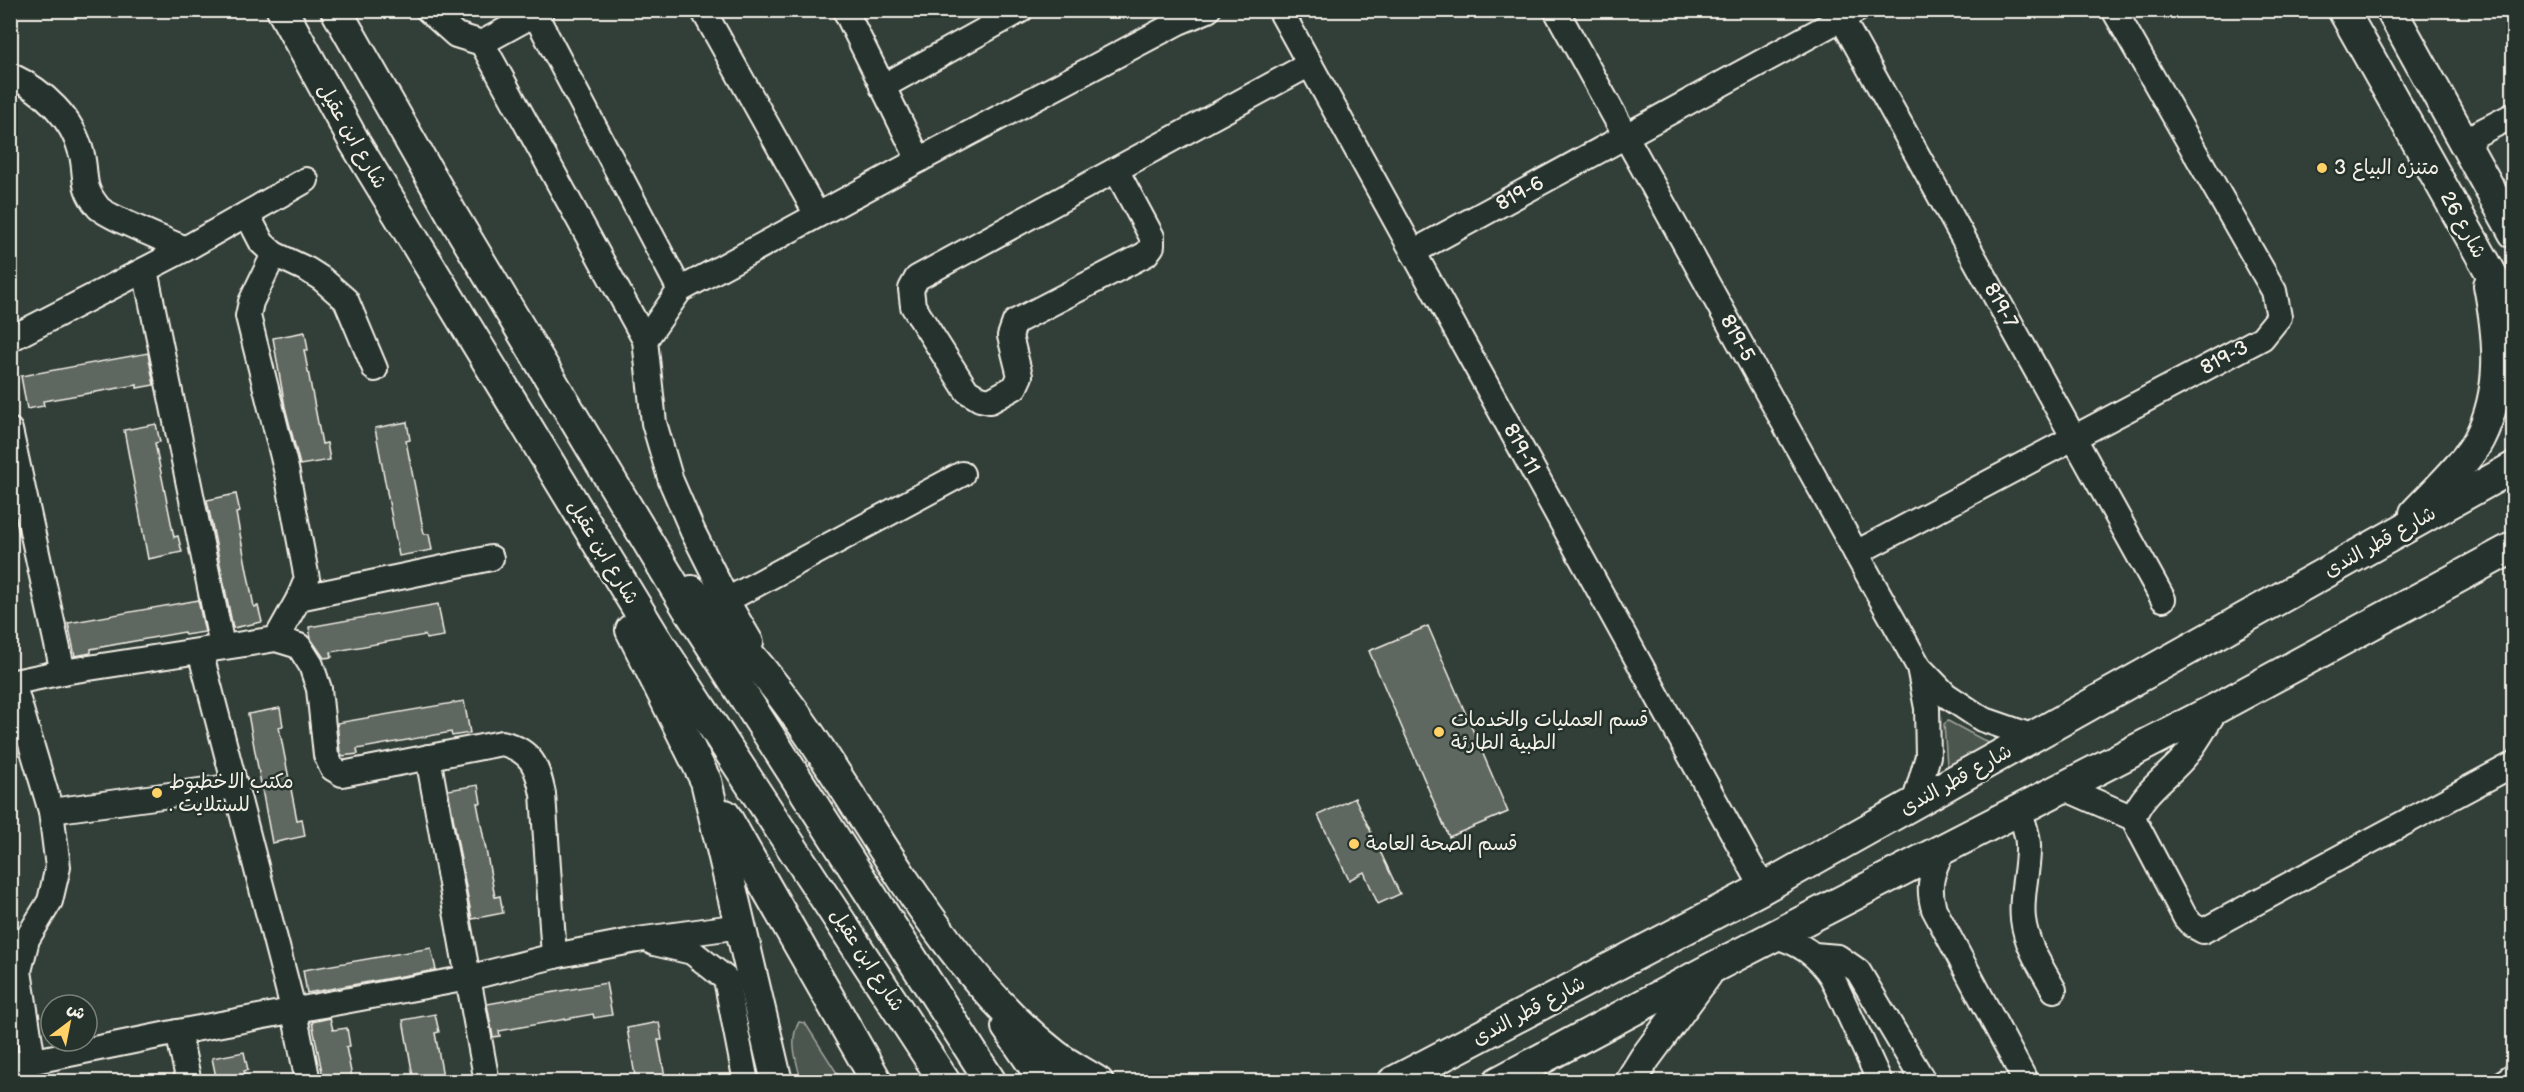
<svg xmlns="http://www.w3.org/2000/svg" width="2524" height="1092" font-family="'Balsamiq Sans','Playpen Sans Arabic',sans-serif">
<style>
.green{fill:#4c564f;stroke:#a0a49c;stroke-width:1.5}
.building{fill:#5f6861;stroke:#f4f1e8;stroke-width:1.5}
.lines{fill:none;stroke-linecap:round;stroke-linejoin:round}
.minor-casing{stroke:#f4f1e8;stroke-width:28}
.major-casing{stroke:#f4f1e8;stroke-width:34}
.minor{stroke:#26332d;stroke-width:24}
.major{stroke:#26332d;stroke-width:30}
.poi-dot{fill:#ffd166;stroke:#26332d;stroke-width:2}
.labels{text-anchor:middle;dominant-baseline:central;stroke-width:5;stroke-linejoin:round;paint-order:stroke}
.street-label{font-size:20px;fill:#f4f1e8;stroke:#26332d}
.poi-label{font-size:20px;fill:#f4f1e8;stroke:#26332d;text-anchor:start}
</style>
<rect width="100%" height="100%" fill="#323e38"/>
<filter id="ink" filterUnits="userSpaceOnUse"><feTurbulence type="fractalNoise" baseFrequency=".0167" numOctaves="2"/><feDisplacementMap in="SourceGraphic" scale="12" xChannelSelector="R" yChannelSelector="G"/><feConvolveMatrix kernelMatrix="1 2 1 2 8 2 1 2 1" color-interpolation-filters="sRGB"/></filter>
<g filter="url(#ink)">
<g class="green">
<polygon points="1948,721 1989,743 1990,745 1951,766 1947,765 1944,724"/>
<path d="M799,1022L805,1023L842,1081H801C797,1061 788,1041 799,1022Z"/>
</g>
<g class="building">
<polygon points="305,332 308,350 304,350 322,444 327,443 330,460 300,465 285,407 273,338"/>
<polygon points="148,353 154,385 137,388 137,385 43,401 44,406 27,409 21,376"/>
<polygon points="407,422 410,440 406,441 424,534 429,534 432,550 399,556 375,428"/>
<polygon points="156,424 160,442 155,443 174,537 178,536 182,552 148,559 124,430"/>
<polygon points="236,494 240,512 236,513 254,607 258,606 262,622 233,628 207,500"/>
<polygon points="198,600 205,632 185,635 184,632 91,649 91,653 75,656 68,623"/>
<polygon points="438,604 444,636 426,639 425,635 331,652 332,657 324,658 311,639 309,627"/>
<polygon points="1428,626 1508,812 1449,837 1369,651"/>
<polygon points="464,701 470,733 452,736 451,732 357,749 358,754 342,756 340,752 337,723"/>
<polygon points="280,708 283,726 279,727 297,820 302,819 305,836 272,843 248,714"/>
<polygon points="478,785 481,803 477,803 495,897 500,896 503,913 472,919 448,790"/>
<polygon points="1355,798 1400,894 1378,904 1364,872 1349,880 1318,815"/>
<polygon points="431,948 436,970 307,993 303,970"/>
<polygon points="606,983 612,1015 594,1018 593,1014 499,1031 500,1036 493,1037 487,1004"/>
<polygon points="435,1014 439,1032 435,1033 444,1082 414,1082 403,1020"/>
<polygon points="330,1018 333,1030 347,1028 350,1046 346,1047 353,1082 324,1082 312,1022"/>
<polygon points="659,1022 662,1040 658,1040 666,1082 636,1082 627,1028"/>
<polygon points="244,1052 248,1070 244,1071 246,1082 217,1082 212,1058"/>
</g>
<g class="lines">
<g class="minor-casing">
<g id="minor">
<polyline points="428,10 456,35 482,43 645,340 654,423 671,481 693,532 731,608 751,642"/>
<polyline points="703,10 817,215"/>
<polyline points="845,10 919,160"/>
<path id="s1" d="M1280,10L1763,888"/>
<path id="s2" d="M1556,10L1919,667L1946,695L1982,719L2034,737"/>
<path id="s3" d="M1837,10L2163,599"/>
<polyline points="535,14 680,290"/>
<polyline points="482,43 542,10"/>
<path d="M10,75C44,91 73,118 82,155C87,178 81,186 98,207C105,216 171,242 185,249"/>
<polyline points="882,87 1021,10"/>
<polyline points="2463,141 2514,115"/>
<polyline points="1116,170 1152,237 1152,246 1146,254 1015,322 1010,336 1020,376 1015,387 990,401 980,399 967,391 913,306 911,289 917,278 1310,64"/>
<polyline points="247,214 262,243 274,254 308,270 322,279 346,300 375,369"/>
<path id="s4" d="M1413,252L1857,10"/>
<polyline points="274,254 251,302 248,316 287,473 307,579 299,598 276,639"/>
<polyline points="145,270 222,646"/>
<polyline points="10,339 185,249 306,180"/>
<polyline points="645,340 680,290 919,160 1179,22 1208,10"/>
<polyline points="10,430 63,672"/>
<path id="s5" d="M1856,553L2262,338L2279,317L2274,291L2114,10"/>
<polyline points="299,598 491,558"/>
<polyline points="727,600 962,474"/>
<polyline points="200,651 294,1012 308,1082"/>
<path d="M10,683L63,672L276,639L299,646L311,665L319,689L326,755L332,768L342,774L502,743C532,751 537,766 543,794L554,956"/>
<polyline points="13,683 51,811 58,867 50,901 27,939 19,971 33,1061"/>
<polyline points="428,757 487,1082"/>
<polyline points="2062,787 2133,818 2185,917 2192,925 2203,931 2514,764"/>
<polyline points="1914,804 1928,756 1927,708 1919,667"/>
<path d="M2019,809C2022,820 2028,833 2028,845C2029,870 2020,893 2023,919C2026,945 2041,967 2054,990"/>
<polyline points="51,811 236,786"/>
<path d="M2133,818C2144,789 2170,776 2188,753C2199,739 2207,723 2217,708"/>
<path d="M1943,850C1932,870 1927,887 1934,909L2026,1082"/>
<path d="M1775,936C1800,943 1818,955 1832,977L1880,1082"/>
<polyline points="654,943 692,952 726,979 746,1082"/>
<polyline points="1814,955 1838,957 1858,971 1924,1082"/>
<polyline points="178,1032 189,1082"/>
<polyline points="10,1066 178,1032 468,978 554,956 637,940 741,926"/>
<polyline points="2504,1082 2514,1075"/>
</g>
</g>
<g class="major-casing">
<g id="major">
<polyline points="282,10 355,143 656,639 945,1082"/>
<polyline points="336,10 453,216 688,609 991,1082"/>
<polyline points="2343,10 2514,314"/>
<polyline points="2391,10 2514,233"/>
<path d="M2415,513C2433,494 2468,461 2479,439C2504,390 2499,338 2489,285"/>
<path d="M692,591C735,636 775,683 810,735C884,844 950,973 1055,1055C1068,1065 1084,1073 1098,1082"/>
<polyline points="631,630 706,781 777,1082"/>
<polyline points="725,815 877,1082"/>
<polyline points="1007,1027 1045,1082"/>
<polyline points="1393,1082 1763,888 2514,467"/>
<polyline points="1498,1082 1712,968 2217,708 2514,547"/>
<polyline points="1630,1082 1645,1058 1707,974"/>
</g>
</g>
<use href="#minor" class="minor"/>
<use href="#major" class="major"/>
</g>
</g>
<g class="poi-dot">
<circle cx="2322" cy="168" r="6"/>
<circle cx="1439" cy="732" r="6"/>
<circle cx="157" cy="793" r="6"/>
<circle cx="1354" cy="844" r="6"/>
</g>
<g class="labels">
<g class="street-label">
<text transform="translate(352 136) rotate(60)">شارع ابن عقيل</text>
<text stroke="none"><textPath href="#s4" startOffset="122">819-6</textPath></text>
<text transform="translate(2463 225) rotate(61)">شارع 26</text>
<text stroke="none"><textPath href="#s3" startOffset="338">819-7</textPath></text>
<text stroke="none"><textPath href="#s2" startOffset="375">819-5</textPath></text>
<text stroke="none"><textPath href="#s5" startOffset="417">819-3</textPath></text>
<text stroke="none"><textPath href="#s1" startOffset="501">819-11</textPath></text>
<text transform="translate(2380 542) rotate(-29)">شارع قطر الندى</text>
<text transform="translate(603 552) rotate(59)">شارع ابن عقيل</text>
<text transform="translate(1956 780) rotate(-29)">شارع قطر الندى</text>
<text transform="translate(867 960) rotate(57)">شارع ابن عقيل</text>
<text transform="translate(1529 1011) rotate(-28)">شارع قطر الندى</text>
</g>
<g class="poi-label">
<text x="2334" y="168">متنزه البياع 3</text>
<text x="1451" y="720">قسم العمليات والخدمات<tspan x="1451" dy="23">الطبية الطارئة</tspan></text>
<text x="169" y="782">مكتب الاخطبوط<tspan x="169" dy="23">. للستلايت</tspan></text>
<text x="1366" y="844">قسم الصحة العامة</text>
</g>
</g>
<rect width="2524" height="1092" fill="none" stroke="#26332d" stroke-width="36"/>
<rect x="18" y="18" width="2488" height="1056" fill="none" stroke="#f4f1e8" stroke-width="2" filter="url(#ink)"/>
<g transform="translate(69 1023) rotate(32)"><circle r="28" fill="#26332d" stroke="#787f78" stroke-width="1.5"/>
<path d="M0-4.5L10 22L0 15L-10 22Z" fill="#ffd166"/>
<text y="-9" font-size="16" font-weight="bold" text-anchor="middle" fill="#f4f1e8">ش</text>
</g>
</svg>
